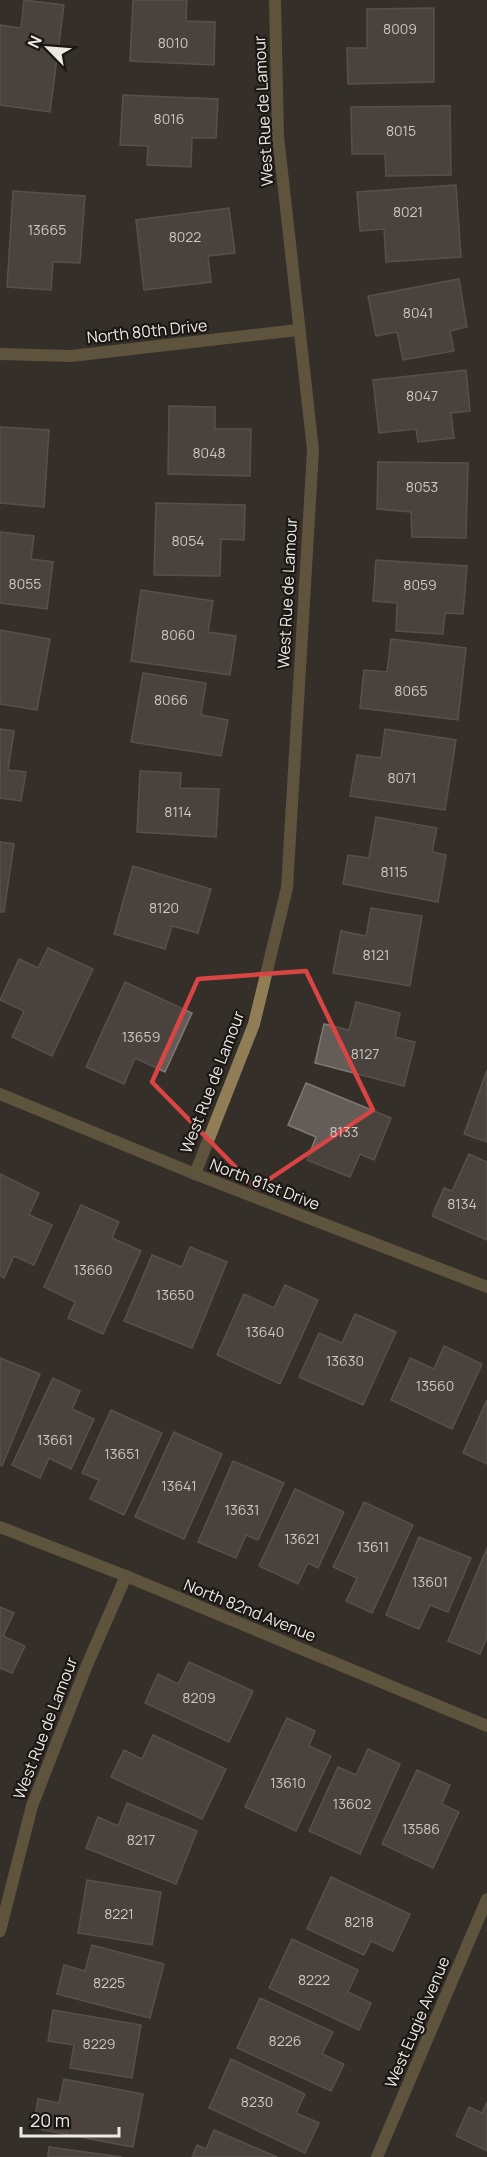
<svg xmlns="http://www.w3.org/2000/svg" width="487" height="2157" font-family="Manrope,sans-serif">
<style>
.building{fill:#645c57;stroke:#817873;stroke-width:1.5}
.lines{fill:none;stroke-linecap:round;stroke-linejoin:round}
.street{stroke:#917e57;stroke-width:12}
.marked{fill:none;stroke:#d94544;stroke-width:4.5;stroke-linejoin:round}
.labels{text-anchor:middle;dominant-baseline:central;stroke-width:4.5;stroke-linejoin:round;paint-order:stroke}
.number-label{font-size:14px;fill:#cac6c1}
.street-label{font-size:16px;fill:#ece9e4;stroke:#1a1714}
</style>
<rect width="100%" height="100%" fill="#342f28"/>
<g class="building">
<polygon points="24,0 64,5 50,112 0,105 0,25 21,28"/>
<polygon points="133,0 187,0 186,21 215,22 214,65 130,61"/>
<polygon points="434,8 434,82 348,84 347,48 367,48 367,9"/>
<polygon points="123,95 218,99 216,138 192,138 191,167 147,165 148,146 120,145"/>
<polygon points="450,106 451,175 386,176 385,154 352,154 351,107"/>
<polygon points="456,185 461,257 386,262 384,229 360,231 357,192"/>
<polygon points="13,191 85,196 80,263 53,262 51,290 7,287"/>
<polygon points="229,208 235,253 208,256 211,282 144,290 136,220"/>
<polygon points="459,279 467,327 450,331 454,351 403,360 397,332 376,336 368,296"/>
<polygon points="466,370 470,411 451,413 454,438 418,442 416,429 379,433 373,380"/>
<polygon points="169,406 215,407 215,429 251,429 250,476 168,474"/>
<polygon points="0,427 49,430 44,507 0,503"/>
<polygon points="378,462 468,463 466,538 412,537 411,512 377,509"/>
<polygon points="156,503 245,505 244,540 221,539 220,576 154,575"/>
<polygon points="0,532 34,536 31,559 53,562 47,609 0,603"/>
<polygon points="376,560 467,566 463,614 445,613 443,634 396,631 397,603 373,601"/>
<polygon points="141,590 213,601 208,632 236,636 230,675 131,661"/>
<polygon points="0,630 50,639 37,710 0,704"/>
<polygon points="391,639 466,648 458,720 360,708 364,670 387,672"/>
<polygon points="143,673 206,683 201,715 228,720 221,756 131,742"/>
<polygon points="0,729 14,731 8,770 26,772 21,801 0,798"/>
<polygon points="385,729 456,740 445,810 350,796 357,755 381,758"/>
<polygon points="140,771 181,773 180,788 219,789 216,837 137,832"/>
<polygon points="376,817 437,828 432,852 446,855 438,902 343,884 348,855 369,858"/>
<polygon points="0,842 14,844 4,912 0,912"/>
<polygon points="133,866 211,889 198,933 172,926 165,949 114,934"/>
<polygon points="371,908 422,916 410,986 333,973 341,931 366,936"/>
<polygon points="48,948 93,969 52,1056 12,1037 24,1011 0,1000 19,959 38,968"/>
<polygon points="125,982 192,1013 165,1072 135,1058 124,1084 86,1067"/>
<polygon points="356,1002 400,1013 395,1037 415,1042 404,1086 315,1063 324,1024 349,1030"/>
<polygon points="487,1070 487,1142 464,1134"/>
<polygon points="306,1083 391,1118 374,1160 360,1154 350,1177 307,1160 316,1137 288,1125"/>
<polygon points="469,1154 487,1162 487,1240 432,1216 444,1188 452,1191"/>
<polygon points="0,1174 39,1193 29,1215 52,1225 34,1265 14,1256 4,1278 0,1276"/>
<polygon points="81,1205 119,1222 112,1238 141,1251 103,1334 68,1318 75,1302 44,1287"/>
<polygon points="190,1247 227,1262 192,1348 124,1321 152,1255 182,1267"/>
<polygon points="285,1285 318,1300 280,1384 217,1355 244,1294 274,1308"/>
<polygon points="355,1314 396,1332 363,1405 299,1377 319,1333 342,1343"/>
<polygon points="444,1346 482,1364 452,1429 391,1400 410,1358 434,1369"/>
<polygon points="0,1358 40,1374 2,1466 0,1465"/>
<polygon points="53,1378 80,1391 72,1409 94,1419 71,1469 49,1458 40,1478 12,1465"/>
<polygon points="487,1400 487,1464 463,1453"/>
<polygon points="111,1410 162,1433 124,1515 90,1499 99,1480 82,1473"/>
<polygon points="174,1432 222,1454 184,1539 135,1517"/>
<polygon points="233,1461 284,1483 258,1540 246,1535 236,1558 198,1542"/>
<polygon points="295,1489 344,1512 318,1568 308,1563 298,1584 259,1566"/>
<polygon points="364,1502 413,1525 372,1613 346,1601 357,1578 333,1567"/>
<polygon points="419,1537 471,1558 448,1612 430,1605 419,1629 386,1615"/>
<polygon points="487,1548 487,1637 480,1654 448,1641"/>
<polygon points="0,1607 14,1613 3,1636 25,1646 12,1673 0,1668"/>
<polygon points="189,1662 253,1691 229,1742 145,1703 158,1674 178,1684"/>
<polygon points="287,1718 315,1731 309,1746 331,1756 296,1831 245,1807"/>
<polygon points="153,1735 226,1769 202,1819 111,1777 124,1750 142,1759"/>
<polygon points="368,1749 400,1764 360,1854 309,1831 338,1767 356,1775"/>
<polygon points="417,1770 450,1785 442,1804 459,1812 433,1868 382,1844"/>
<polygon points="127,1803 197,1831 176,1884 86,1848 98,1817 118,1826"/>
<polygon points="331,1877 410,1914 393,1951 371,1941 364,1955 307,1929"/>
<polygon points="87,1880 161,1892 152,1945 78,1933"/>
<polygon points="292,1939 358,1970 348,1992 371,2003 359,2030 269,1988"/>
<polygon points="92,1945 164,1964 150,2018 57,1994 64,1965 85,1971"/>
<polygon points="260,1998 333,2032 322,2054 344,2064 331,2091 237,2048"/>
<polygon points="53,2010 141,2025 132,2078 70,2068 74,2045 48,2041"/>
<polygon points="231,2059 305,2094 296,2113 319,2123 305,2153 209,2108"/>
<polygon points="64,2079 143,2094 133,2147 33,2128 38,2099 59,2103"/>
<polygon points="487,2102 487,2151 456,2136 469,2107 482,2113"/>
<polygon points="214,2130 277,2157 192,2157 197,2145 206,2149"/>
<polygon points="49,2147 122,2157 48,2157"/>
</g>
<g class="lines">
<g class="street">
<polyline points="0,354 71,356 298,330"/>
<polyline points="0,1094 195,1174 487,1287"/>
<polyline points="195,1174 254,1024 287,888 313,450 278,136 275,0"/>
<polyline points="0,1527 126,1576 487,1726"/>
<polyline points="0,1931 32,1806 87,1665 126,1576"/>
<polyline points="377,2157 487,1899"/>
</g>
</g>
<path d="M0 0H487V2157H0ZM306,971L373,1110L256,1188L152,1082L198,979Z" fill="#342f28" fill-opacity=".55" fill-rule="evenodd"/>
<path class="marked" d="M306,971L373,1110L256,1188L152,1082L198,979Z"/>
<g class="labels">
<g class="number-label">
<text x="400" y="28">8009</text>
<text x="173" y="42">8010</text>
<text x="169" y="118">8016</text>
<text x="401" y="130">8015</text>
<text x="408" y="211">8021</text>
<text x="47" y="229">13665</text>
<text x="185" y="236">8022</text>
<text x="418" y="312">8041</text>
<text x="422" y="395">8047</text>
<text x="209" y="452">8048</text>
<text x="422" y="486">8053</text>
<text x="188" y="540">8054</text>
<text x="25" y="583">8055</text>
<text x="420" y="584">8059</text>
<text x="178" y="634">8060</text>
<text x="411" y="690">8065</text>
<text x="171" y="699">8066</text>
<text x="402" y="777">8071</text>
<text x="178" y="811">8114</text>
<text x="394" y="871">8115</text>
<text x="164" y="907">8120</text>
<text x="376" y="954">8121</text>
<text x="141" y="1036">13659</text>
<text x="365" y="1053">8127</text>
<text x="344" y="1131">8133</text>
<text x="462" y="1203">8134</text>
<text x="93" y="1269">13660</text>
<text x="175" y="1294">13650</text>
<text x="265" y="1331">13640</text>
<text x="345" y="1360">13630</text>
<text x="435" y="1385">13560</text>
<text x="55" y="1439">13661</text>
<text x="122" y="1453">13651</text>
<text x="179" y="1485">13641</text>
<text x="242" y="1509">13631</text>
<text x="302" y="1538">13621</text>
<text x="373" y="1546">13611</text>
<text x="430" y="1581">13601</text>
<text x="199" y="1697">8209</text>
<text x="288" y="1782">13610</text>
<text x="352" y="1803">13602</text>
<text x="421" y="1828">13586</text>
<text x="141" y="1839">8217</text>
<text x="119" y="1913">8221</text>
<text x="359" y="1921">8218</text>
<text x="314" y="1979">8222</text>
<text x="109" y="1982">8225</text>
<text x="285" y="2040">8226</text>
<text x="99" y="2043">8229</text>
<text x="257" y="2101">8230</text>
</g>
<g class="street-label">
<text transform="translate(263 111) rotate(-93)">West Rue de Lamour</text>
<text transform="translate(147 331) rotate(-6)">North 80th Drive</text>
<text transform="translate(287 593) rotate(-87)">West Rue de Lamour</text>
<text transform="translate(212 1082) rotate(-69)">West Rue de Lamour</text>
<text transform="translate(265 1184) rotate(21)">North 81st Drive</text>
<text transform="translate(250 1610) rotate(22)">North 82nd Avenue</text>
<text transform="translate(45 1728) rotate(-69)">West Rue de Lamour</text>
<text transform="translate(417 2022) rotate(-67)">West Eugie Avenue</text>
</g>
</g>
<g transform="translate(48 48) rotate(295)" stroke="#1a1714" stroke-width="4.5" paint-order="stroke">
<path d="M0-4.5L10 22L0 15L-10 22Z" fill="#ece9e4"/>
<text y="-9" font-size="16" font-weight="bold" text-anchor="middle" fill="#ece9e4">N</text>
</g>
<path d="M21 2127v9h98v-9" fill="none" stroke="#ece9e4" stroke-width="3"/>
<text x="30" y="2127" font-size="18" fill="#ece9e4" stroke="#1a1714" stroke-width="4.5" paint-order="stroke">20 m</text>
</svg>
